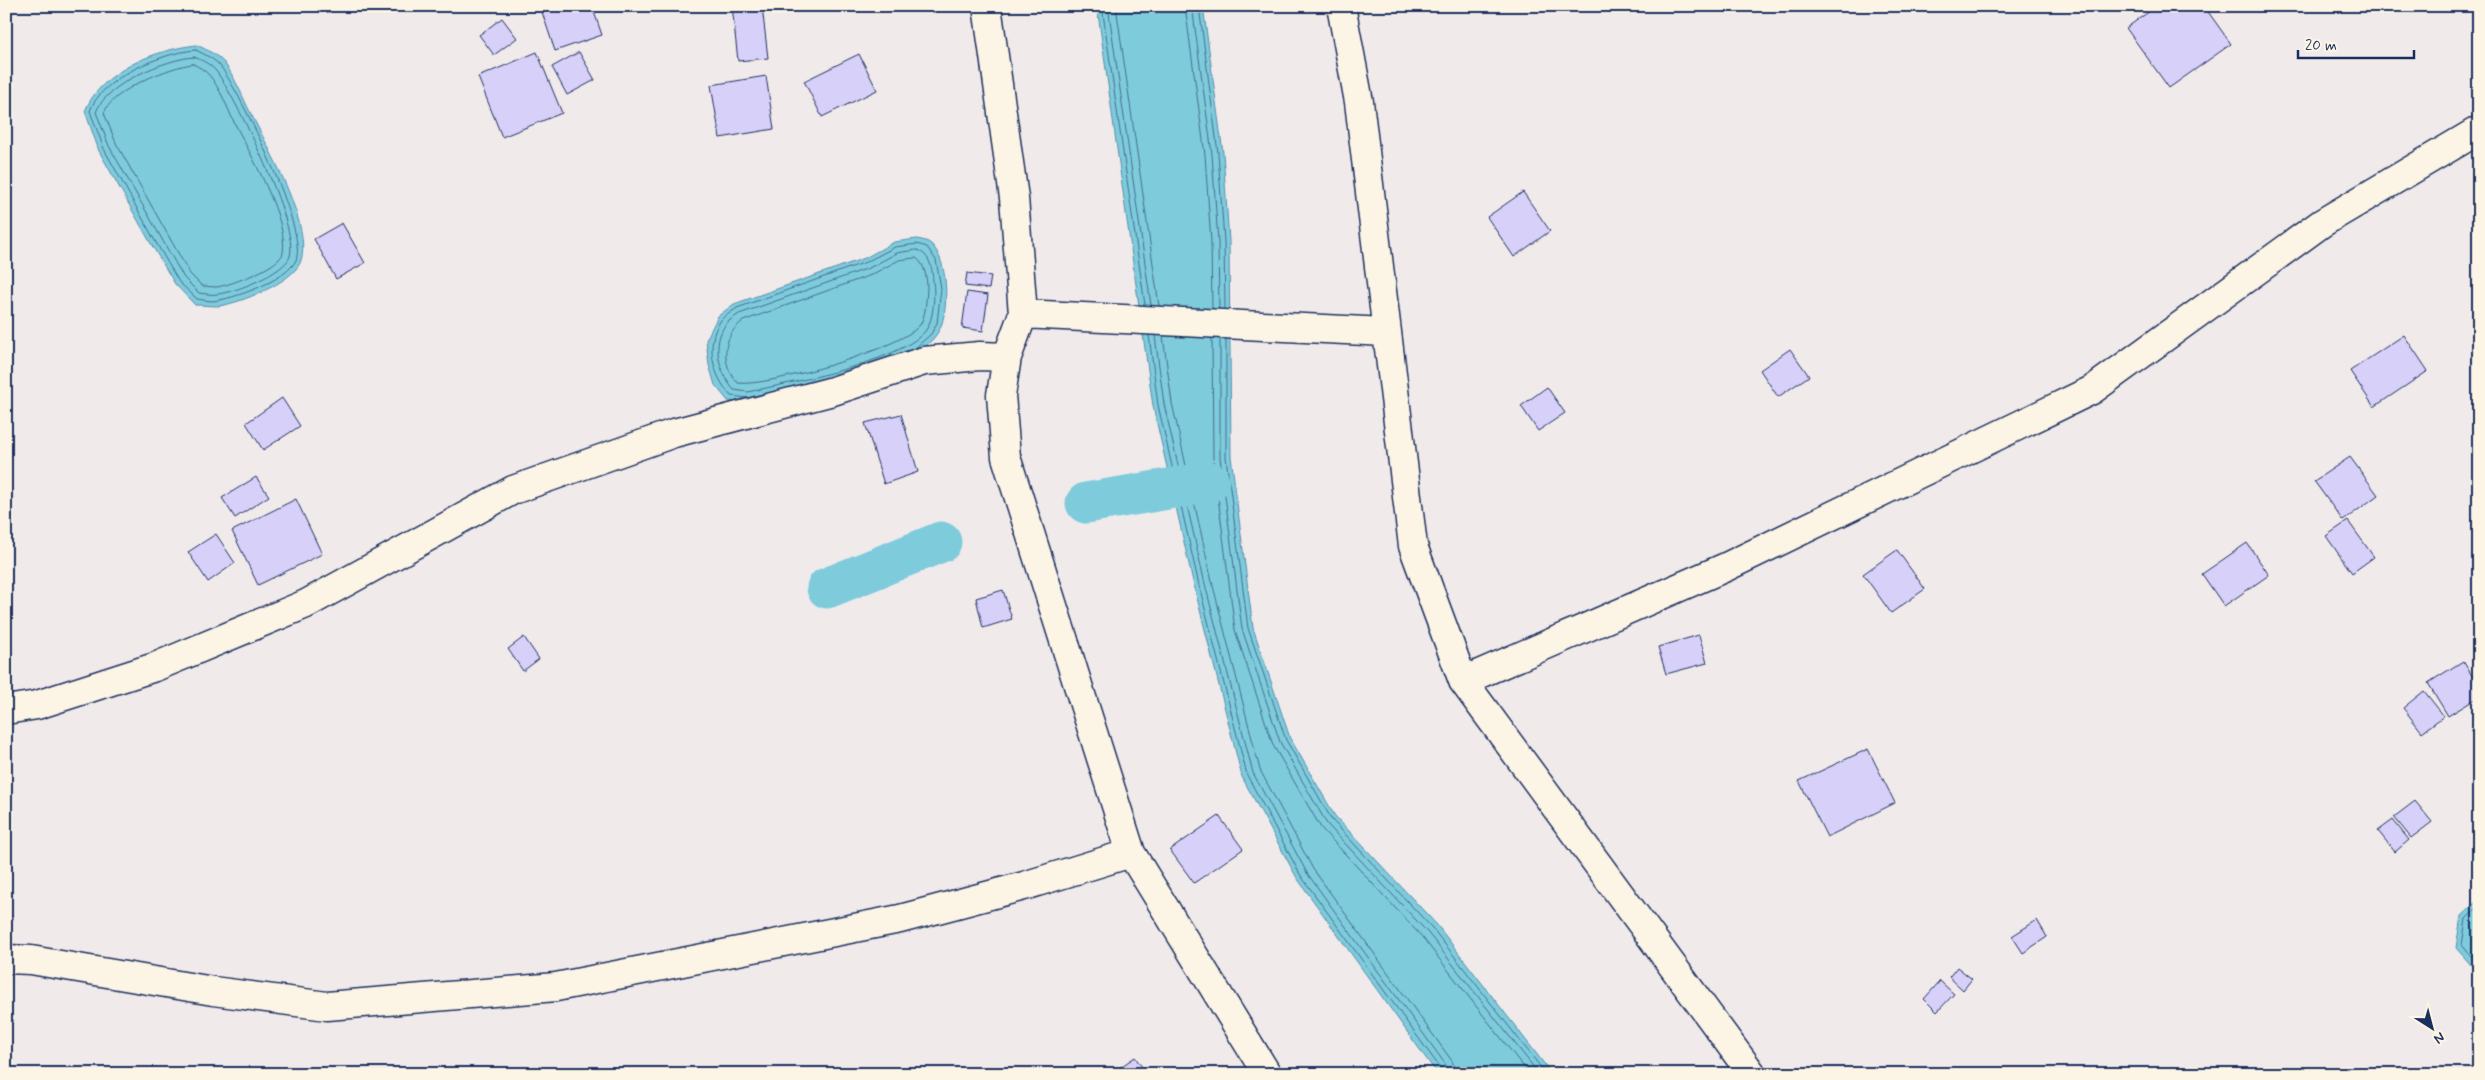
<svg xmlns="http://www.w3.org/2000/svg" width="2485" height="1080" font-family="Mynerve,sans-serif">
<rect width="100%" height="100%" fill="#f1eaeb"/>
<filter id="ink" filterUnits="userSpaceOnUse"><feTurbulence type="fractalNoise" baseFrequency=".02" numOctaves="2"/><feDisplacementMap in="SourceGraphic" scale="10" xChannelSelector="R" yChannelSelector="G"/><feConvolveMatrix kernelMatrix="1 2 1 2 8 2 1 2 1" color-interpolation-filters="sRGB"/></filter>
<g filter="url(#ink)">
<!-- water -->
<path fill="#7ecbdc" stroke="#568daa" d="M1097,6H1203L1223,153L1229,241L1231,456L1253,628L1290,738L1335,816L1437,925L1552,1074H1439L1433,1068L1297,878L1242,777L1194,586L1153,406Z
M197,45C207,50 218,55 225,64C236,79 243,98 251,114C267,145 315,230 300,263C291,283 238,304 218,306C210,306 202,305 195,305L175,284L150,242L99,151L85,111C101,71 156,49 197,45Z
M917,239C922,240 928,241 931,244C948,260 949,305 941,326C937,337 928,344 919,352L748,403L728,401L715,385L709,365L706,340L718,316L734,304L865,258L894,242Z
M2479,899V974L2456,948L2461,916Z"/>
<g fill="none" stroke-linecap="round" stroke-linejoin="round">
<!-- shore -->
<path stroke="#436d90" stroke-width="1" d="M1102,6L1145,305
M1108,6L1151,305
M1116,6L1159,306
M1185,6L1205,155L1211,242L1212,308
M1192,6L1212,154L1218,241L1219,309
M1199,6L1218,153L1224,241L1225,309
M196,50C205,55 215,59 221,67C241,95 308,230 296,260C288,279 238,297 219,300C212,302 204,300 197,299L179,282L154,239L104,149L90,111C101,78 163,52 196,50Z
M194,57C202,60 210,64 216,71C236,98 299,226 290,256C285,273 235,292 218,294C212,295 205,294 199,293L184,278L109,146L96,112C107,83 166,59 194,57Z
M193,64C199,67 205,70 209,75C220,88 227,107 234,122C249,152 289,220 283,253C280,267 230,285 217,287C212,287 206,286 202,286L190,274L116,143L104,113C112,90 171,66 193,64Z
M917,250C931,255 932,269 933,281C935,294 934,319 926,330C902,362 788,383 748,392L734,390C719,373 711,343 726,324C729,320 735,317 739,314L869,268L897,253Z
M916,258C925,263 927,279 927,289C926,299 926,318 919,326C899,349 768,387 738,383C720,364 722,336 743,321L871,275L899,260Z
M1149,335L1158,405L1199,585L1247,775L1301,876L1441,1069L1442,1074
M1155,336L1164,404L1205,584L1253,773L1307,873L1446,1065L1448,1074
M1163,336L1172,403L1212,582L1260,770L1313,869L1452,1061L1456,1074
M1212,338L1213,458L1235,630L1273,745L1321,828L1423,938L1529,1074
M1220,339V457L1242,629L1280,742L1327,824L1428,933L1539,1074
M1226,339V457L1248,628L1286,740L1332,820L1433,929L1546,1074
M749,398L731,396C713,376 704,344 721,320C724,316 732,312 737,308L866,262L895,247L917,244L927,247L936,260L941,288L937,323L931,334L914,349
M2479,906L2466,919L2462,945L2479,966"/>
<!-- canal -->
<path stroke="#7ecbdc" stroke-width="41" d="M1086,503L1209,482
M827,588L941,542"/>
</g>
<!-- building -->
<path fill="#d7d0f9" stroke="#1b2f5e" d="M540,6H592L602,35L555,51Z
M732,6H762L768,58L738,61Z
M2157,6H2204L2231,44L2169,88L2126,28Z
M502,18L517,38L494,55L479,35Z
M537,52L562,113L502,137L478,77Z
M579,52L595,80L567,95L552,67Z
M859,54L877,90L822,117L804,81Z
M766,76L774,129L720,138L711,85Z
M1523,192L1550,231L1514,257L1487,217Z
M342,223L365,263L336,279L314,239Z
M967,273L991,276L989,289L965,286Z
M967,292L988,295L983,331L962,328Z
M2404,335L2428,371L2374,407L2350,371Z
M1790,349L1809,376L1778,397L1760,370Z
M1547,387L1565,413L1538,431L1521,406Z
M282,398L300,426L263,450L246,423Z
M901,414L918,472L884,484L865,423Z
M2350,457L2378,495L2343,521L2314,481Z
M256,477L269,496L235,518L222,498Z
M296,499L322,554L258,585L232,531Z
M2348,521L2374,557L2352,573L2326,536Z
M216,534L235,563L208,582L188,552Z
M2247,543L2269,575L2224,606L2202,574Z
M1897,550L1925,589L1891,613L1863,574Z
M1003,590L1012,619L983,628L976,598Z
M1699,635L1707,663L1666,674L1658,647Z
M524,637L539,659L523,671L508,649Z
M2463,661L2479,687V697L2448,716L2428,683Z
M2424,691L2444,716L2422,732L2403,708Z
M1868,749L1895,803L1827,837L1799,781Z
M2415,801L2432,822L2411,838L2394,817Z
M1219,816L1243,849L1194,883L1170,850Z
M2393,820L2409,840L2395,852L2378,831Z
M2037,920L2047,937L2023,953L2012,936Z
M1957,967L1972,979L1963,990L1949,977Z
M1940,981L1954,994L1937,1012L1924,999Z
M1135,1057L1147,1074H1114L1113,1072Z"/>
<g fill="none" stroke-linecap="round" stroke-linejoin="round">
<!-- minor casing -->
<g stroke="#1b2f5e" stroke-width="31">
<path id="minor" d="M987,6L1014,198L1023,314L1007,357L1001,395L1006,457L1131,853L1267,1074
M1341,6L1359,102L1413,546L1463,681L1752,1074
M1023,314L1386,332
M1463,681L1726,567L2092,390L2322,223L2479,130
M6,710L37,705L155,667L306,604L513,490L674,433L833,391L924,361L980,356L1007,357
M6,959L31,960L213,991L327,1006L556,987L900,919L1024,886L1131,853"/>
</g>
<!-- minor -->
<use href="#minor" stroke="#fcf5e5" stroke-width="28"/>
</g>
</g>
<!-- margin -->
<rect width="2485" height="1080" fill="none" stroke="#fcf5e5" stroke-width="25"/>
<rect x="12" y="12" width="2460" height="1055" fill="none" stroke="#1b2f5e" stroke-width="2" filter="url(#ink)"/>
<!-- north arrow -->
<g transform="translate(2432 1028) rotate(144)" stroke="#fcf5e5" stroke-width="4" paint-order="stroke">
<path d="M0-4L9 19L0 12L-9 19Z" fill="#1b2f5e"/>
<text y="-8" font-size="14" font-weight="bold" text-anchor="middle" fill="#1b2f5e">N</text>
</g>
<!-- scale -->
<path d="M2298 50v8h116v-8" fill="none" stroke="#1b2f5e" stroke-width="2.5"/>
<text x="2305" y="50" font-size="15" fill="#1b2f5e" stroke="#fcf5e5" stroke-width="4" paint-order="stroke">20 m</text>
</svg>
